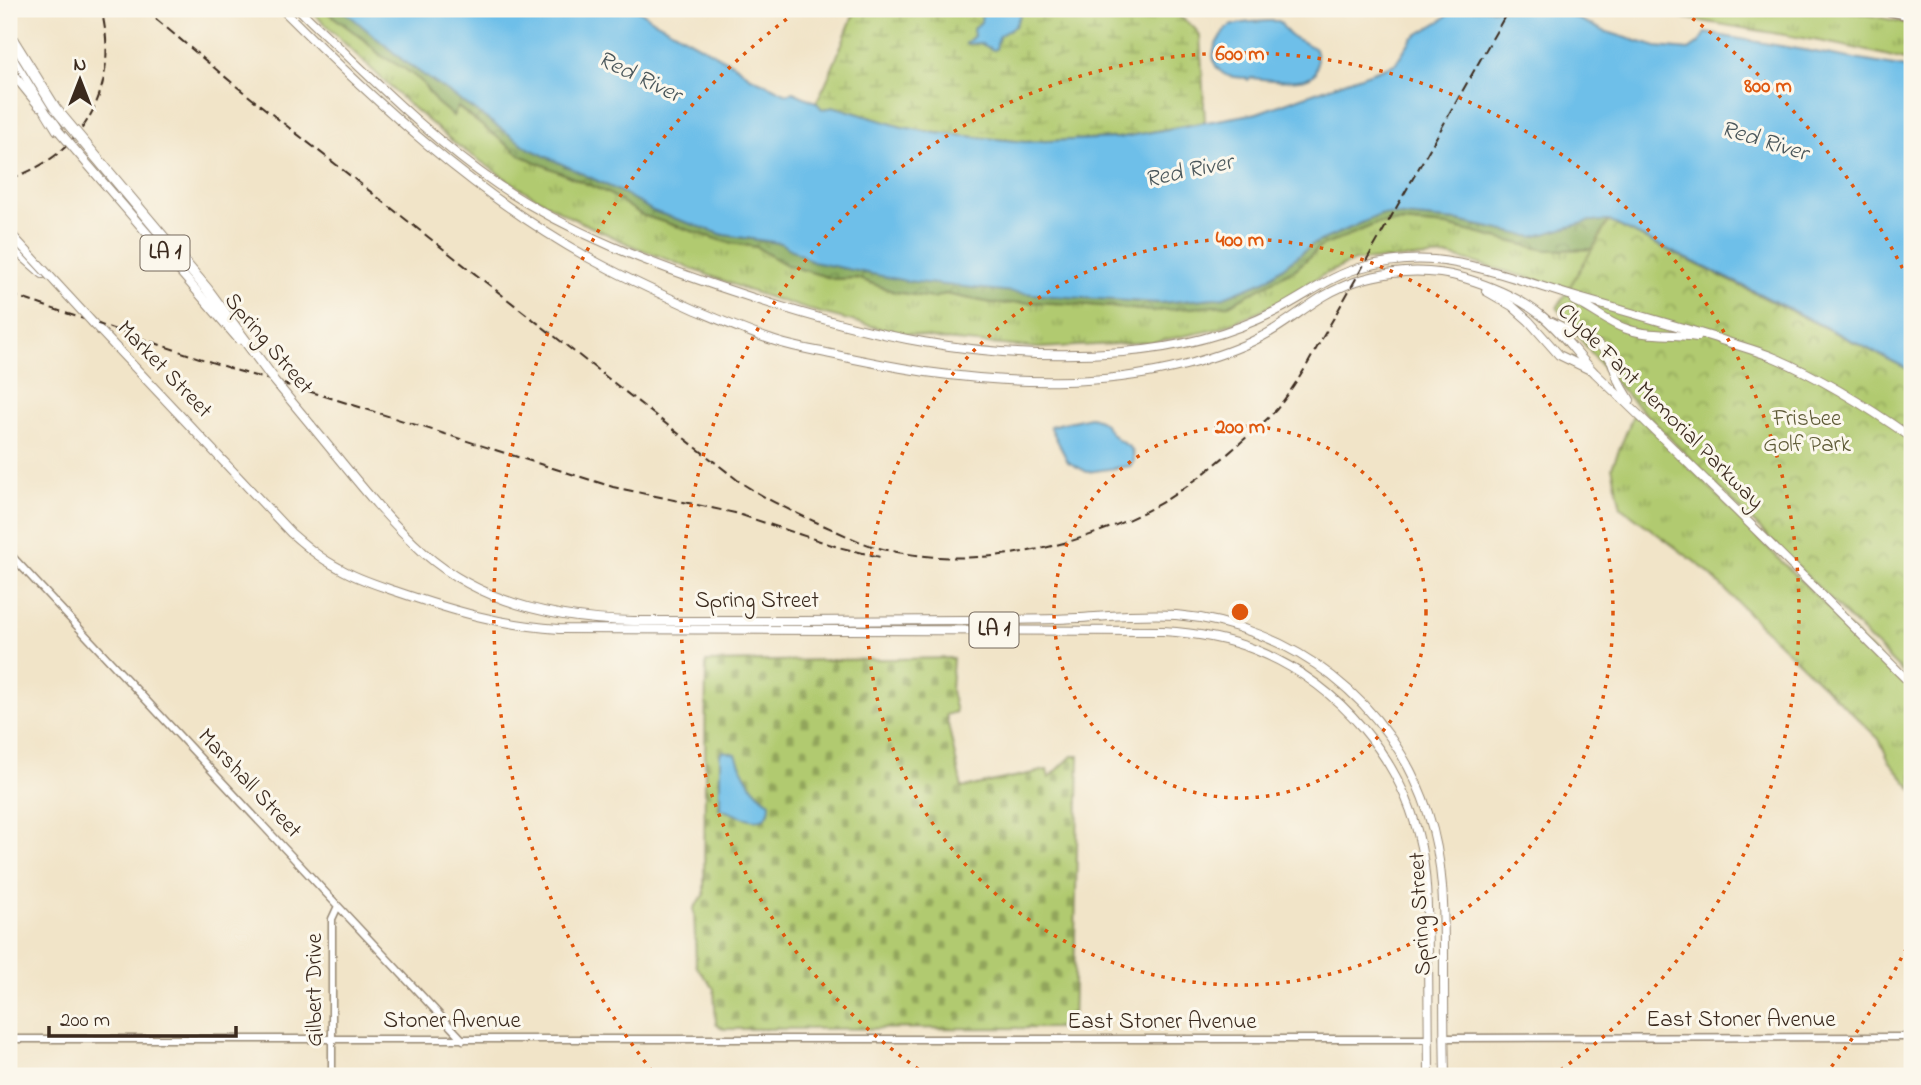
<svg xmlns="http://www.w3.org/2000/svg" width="1921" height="1085" font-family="'Indie Flower',sans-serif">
<defs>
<pattern id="grass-tufts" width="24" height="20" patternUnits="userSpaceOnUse" patternTransform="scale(1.75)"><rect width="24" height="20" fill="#b1ca6f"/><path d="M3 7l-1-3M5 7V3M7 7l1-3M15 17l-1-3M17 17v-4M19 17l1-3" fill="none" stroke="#91a45b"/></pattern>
<pattern id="forest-crowns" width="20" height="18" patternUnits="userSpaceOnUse" patternTransform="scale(1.75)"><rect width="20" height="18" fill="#8cae62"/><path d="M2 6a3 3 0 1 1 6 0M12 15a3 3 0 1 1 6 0" fill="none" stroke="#748e50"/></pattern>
<pattern id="wetland-marsh" width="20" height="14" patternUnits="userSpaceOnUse" patternTransform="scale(1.75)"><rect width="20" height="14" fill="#b1ca6f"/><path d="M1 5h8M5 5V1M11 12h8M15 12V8" fill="none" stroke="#91a45b"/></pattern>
<pattern id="cemetery-stones" width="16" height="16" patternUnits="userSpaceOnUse" patternTransform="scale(1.75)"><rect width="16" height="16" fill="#b1ca6f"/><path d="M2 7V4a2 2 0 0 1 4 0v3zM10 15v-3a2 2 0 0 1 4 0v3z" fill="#91a45b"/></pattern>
<pattern id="park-crowns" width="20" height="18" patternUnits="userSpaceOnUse" patternTransform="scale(1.75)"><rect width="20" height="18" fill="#b1ca6f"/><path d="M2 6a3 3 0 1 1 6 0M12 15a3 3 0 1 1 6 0" fill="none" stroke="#91a45b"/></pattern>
</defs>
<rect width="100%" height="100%" fill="#fbf7ec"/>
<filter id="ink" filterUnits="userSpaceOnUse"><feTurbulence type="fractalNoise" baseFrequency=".0143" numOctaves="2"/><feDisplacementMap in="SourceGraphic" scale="14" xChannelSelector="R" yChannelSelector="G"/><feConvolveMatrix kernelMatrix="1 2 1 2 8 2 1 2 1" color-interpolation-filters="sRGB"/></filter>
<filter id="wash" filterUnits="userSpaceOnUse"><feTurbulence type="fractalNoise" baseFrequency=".00686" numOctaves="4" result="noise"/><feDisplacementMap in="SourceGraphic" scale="28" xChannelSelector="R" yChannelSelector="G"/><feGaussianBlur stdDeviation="1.57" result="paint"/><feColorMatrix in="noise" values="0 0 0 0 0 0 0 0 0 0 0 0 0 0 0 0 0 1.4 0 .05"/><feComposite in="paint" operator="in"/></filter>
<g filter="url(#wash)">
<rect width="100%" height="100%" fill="#f1e4c8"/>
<!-- grass -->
<path fill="url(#grass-tufts)" stroke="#767a46" stroke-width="2" d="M309,9H323L365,40L380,55L405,69L421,81L436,102L453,116L457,107L522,156L608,193L642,215L726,242L756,247L787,265L834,279L857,278L895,292L933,298L945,294L997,304L1033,302L1089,305L1153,311L1297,268L1320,247L1376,224L1401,222L1447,226L1545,250L1593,249L1569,289L1450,256L1354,261L1321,276L1280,302L1218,329L1154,342L1038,348L943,340L883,329L806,309L750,291L635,247L570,217L515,185L457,145L407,103Z
M1640,9H1839L1912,24V62C1823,37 1730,29 1640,9Z
M1635,411L1784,564L1912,690V789L1889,761L1879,739L1757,622L1707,571L1621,507L1612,467Z"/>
<!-- forest -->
<path fill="url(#forest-crowns)" stroke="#646c40" stroke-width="2" d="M323,9H343L405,62L530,149L623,193L653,211L724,235L780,243L813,262L1057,296L1160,303L1224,297L1266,280L1313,244L1382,214L1458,221L1533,237L1590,221H1609L1593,249L1546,250L1447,226L1401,222L1376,224L1320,247L1297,268L1229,305L1153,311L1089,305L1033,302L997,304L945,294L933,298L895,292L857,278L834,279L787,265L756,247L726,242L642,215L608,193L522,156L458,107L453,116L436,102L421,81L405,69L380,55L365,40Z"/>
<!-- wetland -->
<path fill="url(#wetland-marsh)" stroke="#767a46" stroke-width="2" d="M856,9H1172C1180,20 1194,23 1200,36L1205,122L1118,138L1025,142L936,133L902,127L836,107L822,109L816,102C833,73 842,40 856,9Z"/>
<!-- cemetery -->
<path fill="url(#cemetery-stones)" stroke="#767a46" stroke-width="2" d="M953,658L951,691L956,712L946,715L962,788L1047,770L1049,778L1072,756H1079L1073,1028L723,1029L716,1023L714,989L696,966L694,908L704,895L706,662Z"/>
<!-- park -->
<path fill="url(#park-crowns)" stroke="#767a46" stroke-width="2" d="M1609,221L1912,371V682L1613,381L1557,308Z"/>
<!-- water -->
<path fill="#6ebfe9" stroke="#547484" stroke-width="2" d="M342,9H637L653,20L737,66L749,76L787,94L793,92L816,102L822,109L836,107L902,127L936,133L1025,142L1118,138L1257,113L1395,64L1412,38L1442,20L1454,9H1557L1604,31L1656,47L1689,50L1699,43L1706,33L1912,69V371L1754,291L1609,221H1590L1533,237L1458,221L1382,214L1313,244L1266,280L1224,297L1160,303L1052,296L906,281L813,262L780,243L724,235L653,211L623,193L530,149L405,62Z
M982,9H1023L1015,26L999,36L996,49L993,50L980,43L966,44V43L974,36L973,29L981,22Z
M1268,21H1279C1283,26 1285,31 1290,35C1298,41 1306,42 1315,49C1317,56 1318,65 1315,72C1309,86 1265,79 1251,78L1248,80L1246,78C1239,77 1230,78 1224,74C1208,64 1212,47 1222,35C1225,30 1224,30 1229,27C1239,21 1257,22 1268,21Z
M1090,417C1109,421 1105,429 1117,439C1128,448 1133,444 1134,461L1130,466L1087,472L1068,462L1050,426Z
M723,751L736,754C743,774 752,791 770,802C771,835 736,813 720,809V754Z"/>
</g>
<g filter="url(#ink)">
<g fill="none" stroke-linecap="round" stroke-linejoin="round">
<!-- minor casing -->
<g stroke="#968773" stroke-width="9">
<path id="minor" d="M1875,9L1912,17
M9,553L463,1040
M1444,1038L1912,1037
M9,1039H1429
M332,1076V919L338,906"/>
</g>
<!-- major casing -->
<g stroke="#968773" stroke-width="10">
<path id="major" d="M282,9C375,102 474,194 589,258C623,277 658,293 694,309C720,320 747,332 775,341C793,347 812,350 831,354C863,361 894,367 926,372C1012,384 1101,387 1186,365C1211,358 1236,350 1259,338C1282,327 1302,309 1324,296C1365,272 1418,265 1464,278C1491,286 1521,299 1542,316C1562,332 1577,355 1595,373C1702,475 1807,580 1912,685
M299,9C315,26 333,41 350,58C397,103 444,148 498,185C570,233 650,264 732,291C863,335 983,363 1123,352C1177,348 1228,335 1276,311C1306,296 1331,275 1363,267C1386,261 1410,258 1434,260C1481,264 1534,285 1579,298C1625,311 1670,324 1716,338C1735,345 1756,350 1775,358C1824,379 1868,407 1912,438
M9,69L39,106
M1486,291L1512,306L1529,321L1559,355L1588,369
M1574,301C1592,308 1606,322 1624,328C1647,337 1672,333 1697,337
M1552,322L1599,345L1606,352L1612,362L1618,380L1630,400
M93,323L291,533C306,546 321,559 339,568C357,579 378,585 398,592C454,611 500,625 559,629L1163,631C1195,633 1226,638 1256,650C1339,684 1403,759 1421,847C1428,882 1427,918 1428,953C1428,994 1429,1035 1429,1076
M311,425C347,468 382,515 424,553C482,604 560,620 634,621C744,621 853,621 963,620C1001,620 1040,620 1078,618C1111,616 1143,613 1176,615C1292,625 1392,702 1428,813C1444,861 1444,911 1444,961C1444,999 1444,1038 1445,1076"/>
</g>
<!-- highway casing -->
<g stroke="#968773" stroke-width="12">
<path id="highway" d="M13,44C24,75 41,103 58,130
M9,243L43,273"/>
</g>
<!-- minor -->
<use href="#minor" stroke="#fff" stroke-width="6"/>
<!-- major -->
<use href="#major" stroke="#fff" stroke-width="8"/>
<!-- highway -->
<use href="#highway" stroke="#fff" stroke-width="10"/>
<!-- rail -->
<path stroke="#3b2a1e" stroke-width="2" stroke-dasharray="10 5" stroke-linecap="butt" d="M144,9L236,86L740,482C767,500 795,513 825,526C843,534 860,543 879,548C974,572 1083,549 1166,500C1192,484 1215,465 1238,445C1251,433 1265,422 1277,409C1288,395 1298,380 1307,365L1509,9
M9,179C85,155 121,86 101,9
M9,294L238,371L318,394L613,487L735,513L838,547L880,557"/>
<!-- major-bridge casing -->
<g stroke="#968773" stroke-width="10" stroke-linecap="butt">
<path id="major-bridge" d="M58,130L239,340
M9,232L93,323
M268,373L311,425"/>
</g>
<!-- highway-bridge casing -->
<g stroke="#968773" stroke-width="12" stroke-linecap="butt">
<path id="highway-bridge" d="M9,34L55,108L207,289L272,377"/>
</g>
<!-- major-bridge -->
<use href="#major-bridge" stroke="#fff" stroke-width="8"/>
<!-- highway-bridge -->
<use href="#highway-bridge" stroke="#fff" stroke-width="10"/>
</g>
</g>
<!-- distance rings -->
<g fill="none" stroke="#df570d" stroke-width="3.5" stroke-dasharray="3.5 7">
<circle cx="1240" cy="612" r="186"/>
<circle cx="1240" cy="612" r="373"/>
<path d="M927 1075A559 559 0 1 1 1553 1075"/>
<path d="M1911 939A746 746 0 0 1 1828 1071M652 1071A746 746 0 0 1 796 12M1684 12A746 746 0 0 1 1911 285"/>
</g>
<g text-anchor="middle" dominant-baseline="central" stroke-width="6" stroke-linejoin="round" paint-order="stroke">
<!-- shield labels -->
<g fill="#fbf7ec" stroke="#75685c" stroke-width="2">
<rect x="140.5" y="235.5" width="49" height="35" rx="5"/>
<rect x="969.5" y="612.5" width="49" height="35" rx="5"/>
</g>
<g font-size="21" font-weight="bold" fill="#3b2a1e">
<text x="165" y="253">LA 1</text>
<text x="994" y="630">LA 1</text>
</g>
<!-- street labels -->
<g font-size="23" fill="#3b2a1e" stroke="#fbf7ec">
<text transform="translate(268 344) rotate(50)">Spring Street</text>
<text transform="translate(164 370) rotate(46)">Market Street</text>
<text transform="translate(1660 407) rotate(45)">Clyde Fant Memorial Parkway</text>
<text x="757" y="601">Spring Street</text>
<text transform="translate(249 784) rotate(47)">Marshall Street</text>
<text transform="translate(1421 914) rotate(-93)">Spring Street</text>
<text transform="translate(315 990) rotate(-90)">Gilbert Drive</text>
<text x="1741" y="1020">East Stoner Avenue</text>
<text x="452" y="1021">Stoner Avenue</text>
<text x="1162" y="1022">East Stoner Avenue</text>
</g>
<!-- park labels -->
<g font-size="23" fill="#5e5a36" stroke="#fbf7ec">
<text x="1807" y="419">Frisbee<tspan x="1807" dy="26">Golf Park</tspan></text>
</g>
<!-- water labels -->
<g font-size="24" font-style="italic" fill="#4a575b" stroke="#fbf7ec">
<text transform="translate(639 78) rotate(26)">Red River</text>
<text transform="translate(1764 142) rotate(17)">Red River</text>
<text transform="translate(1189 172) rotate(-12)">Red River</text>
</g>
</g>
<circle cx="1240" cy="612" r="10" fill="#df570d" stroke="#fbf7ec" stroke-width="3.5"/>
<g font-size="21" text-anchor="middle" font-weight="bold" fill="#df570d" stroke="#fbf7ec" stroke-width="6" stroke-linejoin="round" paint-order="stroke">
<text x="1240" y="60">600 m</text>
<text x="1768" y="92">800 m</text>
<text x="1240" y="246">400 m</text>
<text x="1240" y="433">200 m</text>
</g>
<!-- margin -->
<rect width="1921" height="1085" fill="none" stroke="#fbf7ec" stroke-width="35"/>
<!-- north arrow -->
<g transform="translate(80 80)" stroke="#fbf7ec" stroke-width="5" paint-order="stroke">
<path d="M0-5L12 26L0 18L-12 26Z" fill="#3b2a1e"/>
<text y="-10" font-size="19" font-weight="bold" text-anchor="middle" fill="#3b2a1e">N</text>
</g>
<!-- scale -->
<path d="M49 1026v10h187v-10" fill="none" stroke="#3b2a1e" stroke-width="3.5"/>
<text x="60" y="1026" font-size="21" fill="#3b2a1e" stroke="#fbf7ec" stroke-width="5" paint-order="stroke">200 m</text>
</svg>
